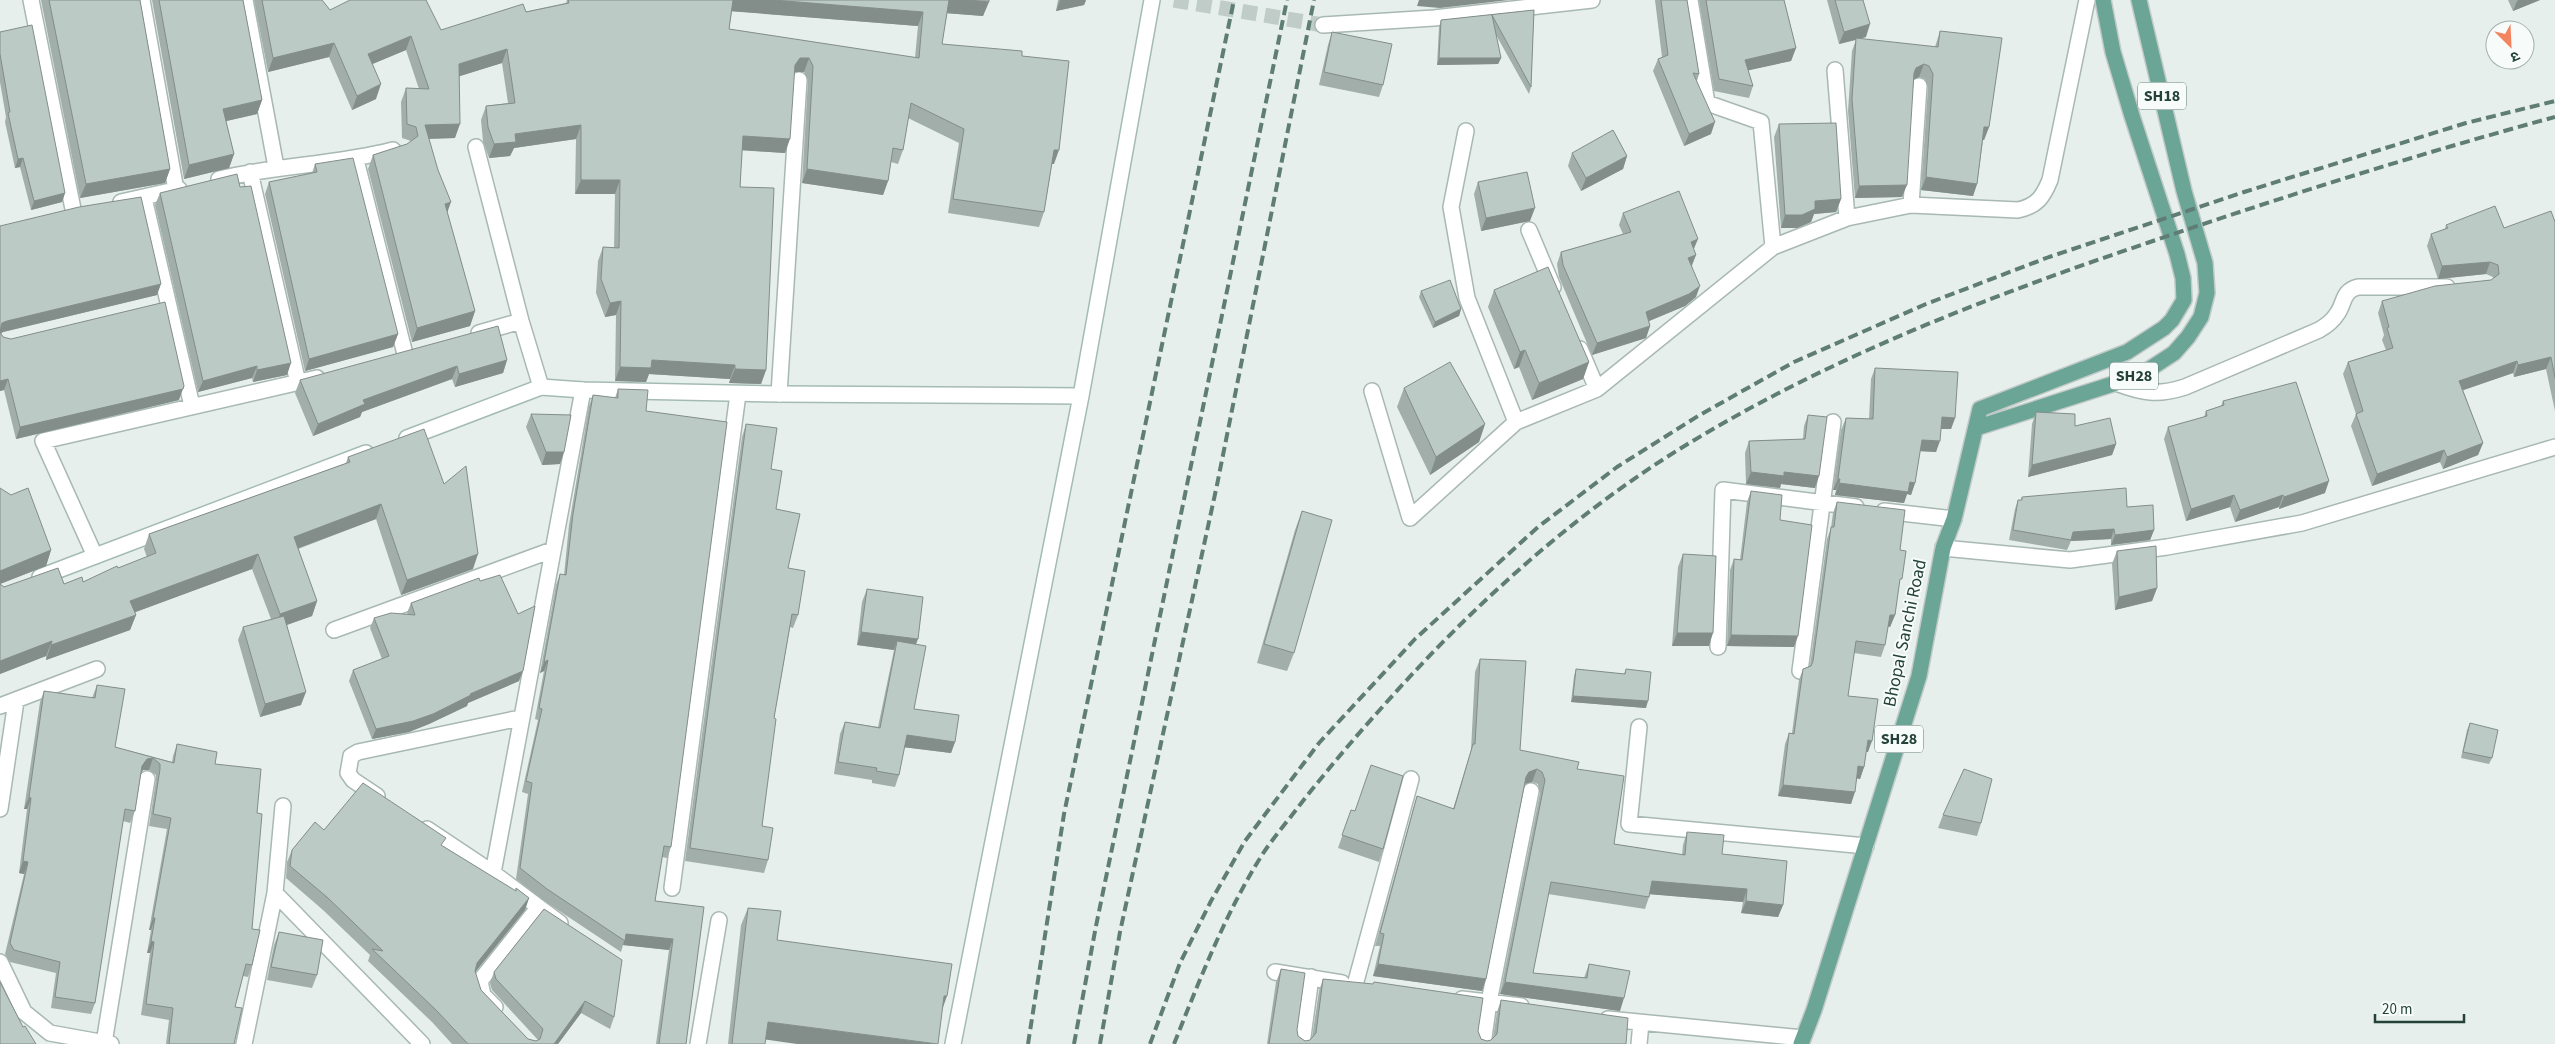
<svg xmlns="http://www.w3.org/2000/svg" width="2555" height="1044" font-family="'Source Sans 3','Noto Sans Devanagari',sans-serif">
<rect width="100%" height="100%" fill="#e6efeb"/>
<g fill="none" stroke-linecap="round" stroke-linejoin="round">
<!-- street-tunnel -->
<path stroke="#bfccc8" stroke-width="15" stroke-dasharray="15 8" stroke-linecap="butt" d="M1174,0L1323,25"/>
<!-- street casing -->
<g stroke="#a8b8b2" stroke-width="18">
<path id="street" d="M31,0L73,209
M142,0L176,190
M245,0L276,167
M1690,0L1707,103L1761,122L1773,247
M1323,25L1434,18L1592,0
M1835,70L1847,218
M1466,131L1451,207L1467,298L1516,422
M476,147L521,321L541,387
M356,160L405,354
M250,172L298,383
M219,179C276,165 335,165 393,150
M144,198L192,406
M121,202L179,189
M1911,205L1919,86
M1529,230L1553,287
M479,333L521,321
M1580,349L1597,389
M2116,383C2143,393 2157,396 2185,387L2319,330C2326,326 2332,322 2337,314C2345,303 2342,291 2358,287H2447
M1372,391L1410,518L1516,422L1597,389L1773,247L1847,218L1911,205L2018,210C2037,206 2043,197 2050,180L2087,0
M779,394L799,80
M1884,511L1954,519
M1943,548L2070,560L2167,547L2302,523L2555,447
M95,556L43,441L317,378
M334,630L552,550
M1718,647L1723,490L1856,507
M1800,671L1833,422
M0,706L97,669
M1639,727L1629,824L1866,846
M377,796L353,780L348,773L351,756L358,752L520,718
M0,809L16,701
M427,829L493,873L560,923
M493,873L583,390
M672,888L738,394
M275,893L422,1044
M0,962L24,1012L50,1033L111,1044
M1275,972L1342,983
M1355,985L1411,779
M1462,999L1521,1006
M495,1007L483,995L480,981L538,908
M1608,1019L1803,1038
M104,1043L147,779
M244,1044L275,893L283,806
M698,1044L719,920
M1302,1044L1311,977
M1483,1044L1489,1002L1531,791
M1639,1044L1641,1023"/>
</g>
<!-- secondary casing -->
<g stroke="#a4bbb3" stroke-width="18">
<path id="secondary" d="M407,438L541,387L583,390L779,394L1081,396
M40,577L366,453
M953,1044L1081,396L1152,0"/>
</g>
<!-- primary casing -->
<g stroke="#c2cac8" stroke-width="18">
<path id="primary" d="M1976,428L2116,383L2148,370L2174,353L2188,337L2201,317L2207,293L2205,263L2184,191L2139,0
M1801,1044L1814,1010L1919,676L1943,548L1954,519L1980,409L2127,352L2164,328L2172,320L2184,300L2183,278L2177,254L2132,116L2113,52L2103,0"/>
</g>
<!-- street -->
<use href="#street" stroke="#fff" stroke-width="15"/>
<!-- secondary -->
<use href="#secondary" stroke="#fff" stroke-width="15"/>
<!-- primary -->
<use href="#primary" stroke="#6aa596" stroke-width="15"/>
<!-- rail -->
<path stroke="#5f7d75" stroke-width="4" stroke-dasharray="10 5" stroke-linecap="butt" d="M1028,1044L1064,814L1234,0
M1074,1044L1096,926L1287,0
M1100,1044L1120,932L1217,485L1314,0
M1150,1044L1180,963L1211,901L1245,841L1319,743L1415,639L1538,527L1617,467L1698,416L1794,362L1926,304L2049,257L2244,192L2466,123L2555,101
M1174,1044C1200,979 1225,914 1262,855C1273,838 1287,822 1299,806C1324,774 1350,743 1377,713C1472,605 1583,504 1708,432C1846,351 1996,294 2147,243C2282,197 2418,154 2555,117"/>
</g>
<!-- wall -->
<path fill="#a1aea9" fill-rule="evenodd" d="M41,0H140L170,169L165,183L80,198Z
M152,0H243L262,100L257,114L226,121L234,154L229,168L184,179Z
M254,0H322L330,10L441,30L566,3L567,0H989L983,16L947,13L942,44L1022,56L1054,164H1052L1044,212L1039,227L948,213L959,143L908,118L903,150L898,164L891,162L888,181L883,195L802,183L808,80L804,72H794L785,153L742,150L740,187L766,370L761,384L729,383L730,379L649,374L646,382L615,381L616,315L605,317L596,293L598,261L603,247L614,248L615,194H575L576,139L514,148L510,156L489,158L483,141L481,120L486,106L508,103L502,63L459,76L455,138L429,139L447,212L475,311L470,326L412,342L368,169L373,155L407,144L411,141L402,138L401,102L406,88L419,89L406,50L372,64L376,99L352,110L329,57L268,72ZM732,11L918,26L915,58L729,29Z
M1058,0H1086L1084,5L1056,11Z
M1655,0H1687L1699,74L1697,81L1711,134L1684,146L1653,71L1658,59L1662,57Z
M1699,0H1784L1796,48L1791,61L1748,70L1753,86L1749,98L1714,91Z
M1827,0H1863L1866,37L1859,39L1935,47L1940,31L1989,127L1984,140H1983L1977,184L1973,196L1921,190L1928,87L1925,79L1919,77L1914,79L1902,197L1855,198L1848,111L1852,51L1856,40L1839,44Z
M2508,0H2540L2513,11Z
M1534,10L1531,87L1529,94L1495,33L1501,58L1498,64L1437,65L1439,27L1441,20Z
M0,32L65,193L62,202L31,210L20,167L15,168L5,122L6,117L0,82Z
M1332,32L1383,85L1379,97L1319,85L1328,45Z
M1779,124L1841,199L1836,212L1814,214L1811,222L1797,228H1781L1774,137Z
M1572,153L1627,156L1623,169L1581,191L1568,166Z
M315,164L398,334L393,347L305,371L265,194L269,182L312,173Z
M1478,182L1530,221L1481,231L1474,194Z
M160,193L287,375L253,382L252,378L198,392L155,205Z
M1623,213L1694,250L1696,255L1692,266L1696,297L1685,306L1649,321L1650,326L1646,338L1592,355L1559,277L1557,264L1561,252L1623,234L1619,225Z
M2555,222V411L2546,369L2514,377L2513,373L2463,390L2483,443L2478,455L2443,469L2440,462L2372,486L2351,426L2356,414L2343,374L2348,362L2386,350L2382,340L2384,335L2378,313L2382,301L2491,280L2493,279V277L2486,274L2438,279L2427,246L2431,234L2445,229L2446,225L2504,228Z
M0,226L157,295L3,332L1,333L3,337L179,400L16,439L4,390L0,391Z
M1494,290L1589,362L1583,379L1532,400L1519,367L1514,369L1488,307Z
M1421,291L1461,309L1459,316L1433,328L1419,297Z
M507,360L503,373L455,387L452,379L362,412L360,417L313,436L295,393L300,380Z
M1875,368L1955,418L1951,429H1941L1936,452L1920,451L1915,483L1911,495L1907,494L1904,503L1835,495L1836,490H1833L1841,430L1846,418L1869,419L1871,379Z
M1404,388L1485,424L1479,442L1430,475L1397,407Z
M618,389L646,411L671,847L667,858L662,857L655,901L704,907L686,1044H656L669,950L623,945L621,952L543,900L516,879L528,794L522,792L538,720L535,719L544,671L540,673L556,585L560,574L564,575L569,525L589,406L593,395L615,398Z
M2223,401L2325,493L2279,509V507L2235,522L2230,507L2186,521L2164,439L2168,427L2204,417L2206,411L2221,406Z
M2036,412L2075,426L2116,444L2112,455L2028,477L2032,424Z
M531,414L560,464L542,465L526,427Z
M1808,415L1815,488L1781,484L1780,488L1746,484L1745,453L1749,441L1803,439L1804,426Z
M746,424L771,469L776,509L798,615L793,628L790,627L774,718L762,826L768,860L764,873L685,861L742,437Z
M348,457L473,569L401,595L376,519L298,549L317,601L312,616L287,625L301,705L260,717L238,640L243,627L271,619L252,569L135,612L136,615L130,630L46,660V656L0,674V488L51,550L46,566L0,584L4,587L64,584L83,582L147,557L144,549L149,534L346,463Z
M1751,491L1780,520L1794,647L1727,646L1730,570L1734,559L1740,560L1747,502Z
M2022,497L2127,507L2154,530L2150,540L2111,545V539L2071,541L2067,550L2009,540L2015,509L2018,500H2021Z
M1837,502L1900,550L1898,589L1895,615L1890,627L1888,626L1885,645L1881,657L1854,653L1848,696L1868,752H1866L1864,767L1860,779L1857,778L1851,804L1778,796L1785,744L1789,733H1792L1799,680L1803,669L1810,666L1827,539L1831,528L1833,513Z
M1302,511L1294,653L1287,671L1257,663L1295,530Z
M2117,551L2157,588L2152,601L2115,610L2112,564Z
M1683,554L1709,646H1672L1678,567Z
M480,581L519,681L468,703L467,706L429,724L409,732L372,739L349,681L353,670L382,659L370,628L374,618L408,615L407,613L411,603Z
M867,589L916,644L914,709L955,742L951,753L904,747L899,775L895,787L872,783V780L834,774L840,734L845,722L878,727L894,650L857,645L862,602Z
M1480,659L1520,750L1577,769L1614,844L1682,855L1683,845L1687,832L1722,854L1783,905L1778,917L1741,913L1743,902L1650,894L1645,909L1548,894L1533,973L1584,978L1589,964L1620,1011L1500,994L1540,793L1538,784L1532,782L1525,784L1486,979L1482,991L1373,976L1380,946H1375L1413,809L1417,796L1453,809L1471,750L1475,672Z
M1576,669L1624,674L1626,669L1646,708L1571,702L1574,676Z
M97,685L115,747L172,762L173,756L177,744L215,764L257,813L252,929V965L248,977L243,976L235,1007L234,1044H166L169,1020L141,1015L150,953H147L151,930H149L167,829L149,826L156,780V775L149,770H143L141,774L135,811L130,823L123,821L95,1003L91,1014L51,1008L56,973L10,962L5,954L24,874L19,873L27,809H24L40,702L44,691L92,698Z
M2470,723L2492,758L2489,764L2461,758L2467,730Z
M1351,810L1355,811L1383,849L1379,862L1338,848Z
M1943,815L1981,823L1977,836L1938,828Z
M324,830L443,846L515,891L516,888L529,898L525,910L475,972L481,990L528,1039L536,1041L538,1040L492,990L490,983L494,972L544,909L614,1017L610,1029L581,1013L558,1044H452L432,1022L368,961L370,955L323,910L286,878L287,862L292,850Z
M748,908L765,1044H728L741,925Z
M279,932L317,975L312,988L267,980L274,945Z
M1281,969L1298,1036L1305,1041L1310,1040L1312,1038L1319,991L1323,979L1478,1031L1481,1039L1487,1041L1491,1040L1493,1038L1497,1012L1501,1000L1626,1044H1267L1276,982Z"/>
<!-- shaded-wall -->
<path fill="#838d89" d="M732,0H773L923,12L918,26L728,11Z
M948,0H968L989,2L983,16L944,13Z
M1060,0H1086L1084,5L1056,11Z
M1419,0H1509L1440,8L1417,6Z
M2519,0H2540L2513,11L2517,1Z
M1870,24L1866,37L1839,44L1844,32Z
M411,36L406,50L363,68L368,54Z
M334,43L329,57L268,72L273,58Z
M1796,48L1791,61L1741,72L1745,60Z
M507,49L502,63L454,78L459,64Z
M800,58H809L804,72H794L795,65Z
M1439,58H1501L1498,64L1437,65Z
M1924,64L1919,77L1912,80L1916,68Z
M381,84L376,99L352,110L357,96Z
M262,100L257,114L218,123L223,109Z
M1715,122L1711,134L1684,146L1689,134Z
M460,124L455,138L420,139L425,125Z
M581,125L576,139L514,148L510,156L489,158L494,144L515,134Z
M1984,127H1989L1984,140L1980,139Z
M743,136L790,139L785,153L738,150Z
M1054,150H1059L1054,164H1049Z
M234,154L229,168L184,179L189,165Z
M1627,156L1623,169L1581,191L1586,178Z
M23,158L20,167L15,168L18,159Z
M170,169L165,183L80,198L86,184Z
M807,169L888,181L883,195L802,183Z
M1926,177L1977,184L1973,196L1921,190Z
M581,180H620L615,194H575Z
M1907,185L1902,197L1855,198L1859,186Z
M65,193L62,202L31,210L34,201Z
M1841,199L1836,212L1814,214L1811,222L1797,228H1781L1785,215L1815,201Z
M451,202L446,216L445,204Z
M1535,208L1530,221L1481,231L1486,218Z
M1698,239L1693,251L1691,242Z
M1696,255L1691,266L1688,258Z
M2490,262L2486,274L2438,279L2442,266Z
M161,284L157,295L3,332L0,334V330L2,323L7,321Z
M1700,286L1696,297L1685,306L1642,324L1646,312Z
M621,301L616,315L605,317L610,303Z
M1461,309L1459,316L1433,328L1435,322Z
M475,311L470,326L412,342L417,328Z
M1650,326L1646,338L1592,355L1597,343Z
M398,334L393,347L305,371L309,359Z
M1525,350L1519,367L1514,369L1520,352Z
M2551,357L2546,369L2514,377L2518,365Z
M507,360L503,373L455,387L459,374Z
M652,360L735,365L730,379L649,374L646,382L615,381L620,367Z
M2517,361L2513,373L2455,393L2459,381Z
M1589,362L1583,379L1532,400L1539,383Z
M291,363L287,375L253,382L257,370Z
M257,366L252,378L198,392L203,381Z
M457,366L452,379L362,412L360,417L313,436L318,424L363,400Z
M735,369L766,370L761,384L729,383Z
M8,379L4,390L0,391V381Z
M184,386L179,400L16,439L20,427Z
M1942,417L1955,418L1951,429H1937Z
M1485,424L1479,442L1430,475L1436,457Z
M1922,440L1940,441L1936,452L1917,451Z
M2483,443L2478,455L2443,469L2447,457Z
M2116,444L2112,455L2028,477L2032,465Z
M2444,450L2440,462L2372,486L2377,474Z
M546,452H564L560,464L542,465Z
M1751,472H1784L1819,476L1815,488L1781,484L1780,488L1746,484Z
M1838,479H1840L1836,490H1833Z
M2329,481L2325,493L2279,509L2284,497Z
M1910,482L1915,483L1911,495L1907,494L1904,503L1835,495L1839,483Z
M2234,495L2230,507L2186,521L2191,509Z
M2283,495L2279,507L2235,522L2240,510Z
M381,504L376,519L288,552L294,537Z
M2114,529L2111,539L2071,541L2073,532Z
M2154,530L2150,540L2111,545L2115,535Z
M51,550L46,566L0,584V571Z
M258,554L252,569L125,616L130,601Z
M478,554L473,569L401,595L407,580Z
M2157,588L2152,601L2115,610L2119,597Z
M317,601L312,616L275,629L280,614Z
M136,615L130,630L46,660L51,645Z
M1890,615H1895L1890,627L1886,626Z
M861,632L918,639L913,652L897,641L894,650L857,645Z
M1677,633H1713L1709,646H1672Z
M1731,635L1798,636L1794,647L1727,646Z
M52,641L46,656L0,674V661Z
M548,660L544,671L540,673L544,662Z
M523,671L519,681L468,703L467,706L429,724L409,732L372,739L376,729L470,694Z
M306,692L301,705L260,717L265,704Z
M1573,696L1648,701L1646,708L1571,702Z
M907,735L955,742L951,753L902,747Z
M1868,740L1872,741L1868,752H1864Z
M153,758L149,770H143L138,777L142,766L147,759Z
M1858,766L1864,767L1860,779L1854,778Z
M1537,769L1532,782L1524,784L1526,777L1529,772Z
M1783,785L1855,792L1851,804L1778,796Z
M29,797L31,798L27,809H24Z
M23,861L28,862L24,874L19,873Z
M1652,881L1747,889L1743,902L1647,894Z
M529,898L525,910L473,975L477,963Z
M1746,901L1783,905L1778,917L1741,913Z
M153,918H155L151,930H149Z
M626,934L673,939L669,950L623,945Z
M151,941L154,942L150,953H147Z
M1378,964L1486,979L1482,991L1373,976Z
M1505,982L1624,998L1620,1011L1500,994Z
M944,996H947L941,1013Z
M585,1001L581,1013L558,1044H554Z
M768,1022L937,1044H797L762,1039Z"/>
<!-- building -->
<path fill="#bbcac4" stroke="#838d89" d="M49,0H140L170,169L86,184Z
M159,0H243L262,100L223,109L234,154L189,165Z
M262,0H322L330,10L350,0H426L441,30L523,4L526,12L569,3L568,0H733L729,29L919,58L923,12L773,0H949L942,44L1022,51V56L1069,61L1059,150H1054L1044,212L953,199L964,129L911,103L903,150L893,148L888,181L807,169L813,66L809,58H800L795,65L790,139L743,136L740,187L774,188L766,370L735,369V365L652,360L651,368L620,367L621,301L610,303L601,279L603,247L619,248L620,180H581V125L515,134L516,142L494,144L488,127L486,106L515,103L507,49L459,64L460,124L425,125L438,170L451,202L445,204L475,311L417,328L373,155L407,144L418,136L416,127L407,124L406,88L429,89L411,36L368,54L381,84L357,96L334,43L273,58Z
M968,0H989V2Z
M1661,0H1687L1699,74L1693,73L1715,122L1689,134L1658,59L1668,55Z
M1706,0H1784L1796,48L1745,60L1753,86L1719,79Z
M1835,0H1863L1870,24L1844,32Z
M1534,10L1531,87L1492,15L1501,58H1439L1441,20Z
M32,25L65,193L34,201L23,158L18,159L8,113L10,112L0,54V32Z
M1940,31L2002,38L1989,127H1984L1977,184L1926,177L1933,74L1929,66L1924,64L1916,68L1914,73L1907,185L1859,186L1852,99L1856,38L1938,47Z
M1332,32L1392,44L1383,85L1324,72Z
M1836,123L1841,199L1815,201V209L1802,215H1785L1779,124Z
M1613,130L1627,156L1586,178L1572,153Z
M353,158L398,334L309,359L269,182L317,172L315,164Z
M1527,172L1535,208L1486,218L1478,182Z
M237,174L240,187L251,186L291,363L257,370V366L203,381L160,193Z
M1679,191L1698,239L1691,242L1696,255L1688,258L1700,286L1689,294L1646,312L1650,326L1597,343L1563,265L1561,252L1631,232L1623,213Z
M141,197L161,284L7,321L2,323L0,331V226L79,207Z
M2495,206L2504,228L2551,211L2555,222V378L2551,357L2518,365L2517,361L2459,381L2483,443L2447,457L2444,450L2377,474L2356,414L2363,411L2348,362L2393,348L2387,328L2389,327L2382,301L2435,286L2491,280L2499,274L2498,265L2490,262L2442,266L2431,234L2448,228L2446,225Z
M1548,267L1589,362L1539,383L1525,350L1520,352L1494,290Z
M1450,280L1461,309L1435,322L1421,291Z
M165,302L184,386L183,389L20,427L8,379L0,381V332L3,337L11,339Z
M498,326L507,360L459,374L457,366L363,400L365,404L318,424L300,380Z
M1450,362L1485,424L1436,457L1404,388Z
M1875,368L1958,372L1955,418L1942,417L1940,441L1922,440L1915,483L1910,482L1908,492L1839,483L1840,479H1838L1846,418L1873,419Z
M2296,382L2329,481L2284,497L2283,495L2240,510L2234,495L2191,509L2168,427L2207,416L2206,411L2224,405L2223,401Z
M618,389L648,390L646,411L727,422L671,847L664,846L655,901L704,907L686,1044H659L673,939L626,934L625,941L547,889L520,868L532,783L526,781L542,709L539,708L548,660L544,662L560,574L566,575L573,514L593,395L618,398Z
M2036,412L2075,414V426L2110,418L2116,444L2032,465Z
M531,414L571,415L564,452H546Z
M1808,415L1827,417L1819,476L1784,472V476L1751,472L1749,441L1805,439Z
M746,424L777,428L771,469L782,471L776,509L800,514L788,568L805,571L798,615L792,614L774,718L776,719L762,826L773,828L768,860L690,848Z
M424,429L444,484L466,466L478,554L407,580L381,504L294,537L317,601L280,614L258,554L130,601L136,615L51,645L52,641L0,661V584L4,587L58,568L64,584L82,577L83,582L117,566L118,568L156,553L149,534L350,462L348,457Z
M0,488L11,495L28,488L51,550L0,571Z
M2126,488L2127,507L2153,505L2154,530L2115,535L2114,529L2073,532L2071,540L2013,530L2018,500H2022V497Z
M1751,491L1782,495L1780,520L1812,525L1798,636L1731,635L1734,559L1742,560Z
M1837,502L1905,510L1900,550L1906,551L1902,579H1900L1895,615H1890L1885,645L1856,641L1848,696L1878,699L1872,741L1868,740L1864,767L1858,766L1855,792L1783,785L1789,733L1794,734L1803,669L1811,666L1813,661L1831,527H1834Z
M1302,511L1332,520L1294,653L1264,644Z
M2156,546L2157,588L2119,597L2117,551Z
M1683,554L1716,556L1713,633H1677Z
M500,575L518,614L535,606L523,671L470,694L471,695L433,714L413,721L376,729L353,670L389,656L374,618L391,613L415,615L411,603L479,578L480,581Z
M867,589L923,597L918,639L861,632Z
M284,616L306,692L265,704L243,627Z
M897,641L926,646L914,709L959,715L955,742L907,735L899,775L876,771L877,768L838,762L845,722L880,728Z
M1480,659L1526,661L1520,750L1579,762L1577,769L1624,776L1614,844L1685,855L1687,832L1724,835L1722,854L1787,861L1783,905L1746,901L1747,889L1652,881L1649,897L1551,882L1533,973L1587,978L1589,964L1630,971L1624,998L1505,982L1545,780L1542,772L1537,769L1529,772L1526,777L1486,979L1378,964L1384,934L1380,933L1417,796L1454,809L1473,744H1475Z
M1576,669L1625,674L1626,669L1651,672L1648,701L1573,696Z
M97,685L125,689L115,747L174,763L177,744L217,752L215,764L261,769L257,813L262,814L252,929L260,930L252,965L246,964L235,1007L242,1008L234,1044H169L173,1008L146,1004L154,942L151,941L155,918H153L171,818L153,814L160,769V764L153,758L147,759L142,766L135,811L125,809L95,1003L55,997L60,962L14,950L10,943L28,862L23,861L31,798L29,797L44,691L95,698Z
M2470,723L2498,730L2492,758L2463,752Z
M1371,765L1403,776L1383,849L1342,835L1351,810L1355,811Z
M1964,769L1992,779L1981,823L1943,815Z
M363,783L446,838L441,845L516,891V888L529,898L477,963L475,971L481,990L528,1039L536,1041L540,1039L543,1029L496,979L494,972L544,909L622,960L614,1017L585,1001L554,1044H468L436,1010L372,949L383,951L328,898L290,866L292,850L315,822L324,830Z
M748,908L781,911L777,940L952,964L947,996H944L938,1044L768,1022L765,1044H732Z
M279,932L323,940L317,975L271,967Z
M1281,969L1305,973L1297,1030L1298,1036L1305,1041L1310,1040L1316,1033L1323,979L1373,984L1374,982L1483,998L1478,1031L1481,1039L1487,1041L1491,1040L1497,1034L1501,1000L1628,1018L1626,1044H1269Z
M0,982L23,1027L25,1026L36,1044H0Z"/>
<g text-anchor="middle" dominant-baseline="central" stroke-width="4" stroke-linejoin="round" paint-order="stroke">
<!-- shield labels -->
<g fill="#f7fbf9" stroke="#637a73" stroke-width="1">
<rect x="2138" y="82.5" width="48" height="27" rx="4"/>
<rect x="2110" y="362.5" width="48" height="27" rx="4"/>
<rect x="1875" y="725.5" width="48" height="27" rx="4"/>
</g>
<g font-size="16" font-weight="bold" fill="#24423a">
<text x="2162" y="96">SH18</text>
<text x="2134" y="376">SH28</text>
<text x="1899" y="739">SH28</text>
</g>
<!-- street labels -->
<g font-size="18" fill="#24423a" stroke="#f7fbf9">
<text transform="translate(1905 633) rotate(-78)">Bhopal Sanchi Road</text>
</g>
</g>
<!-- north arrow -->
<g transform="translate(2510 45) rotate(156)"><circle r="24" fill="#f7fbf9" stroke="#a3b1ad"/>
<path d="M0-4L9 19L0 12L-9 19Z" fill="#f4845f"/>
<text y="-8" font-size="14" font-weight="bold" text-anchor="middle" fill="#24423a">उ</text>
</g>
<!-- scale -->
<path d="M2375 1014v8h89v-8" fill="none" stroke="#24423a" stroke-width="2.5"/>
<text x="2382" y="1014" font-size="15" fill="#24423a" stroke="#f7fbf9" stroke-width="4" paint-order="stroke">20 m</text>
</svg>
